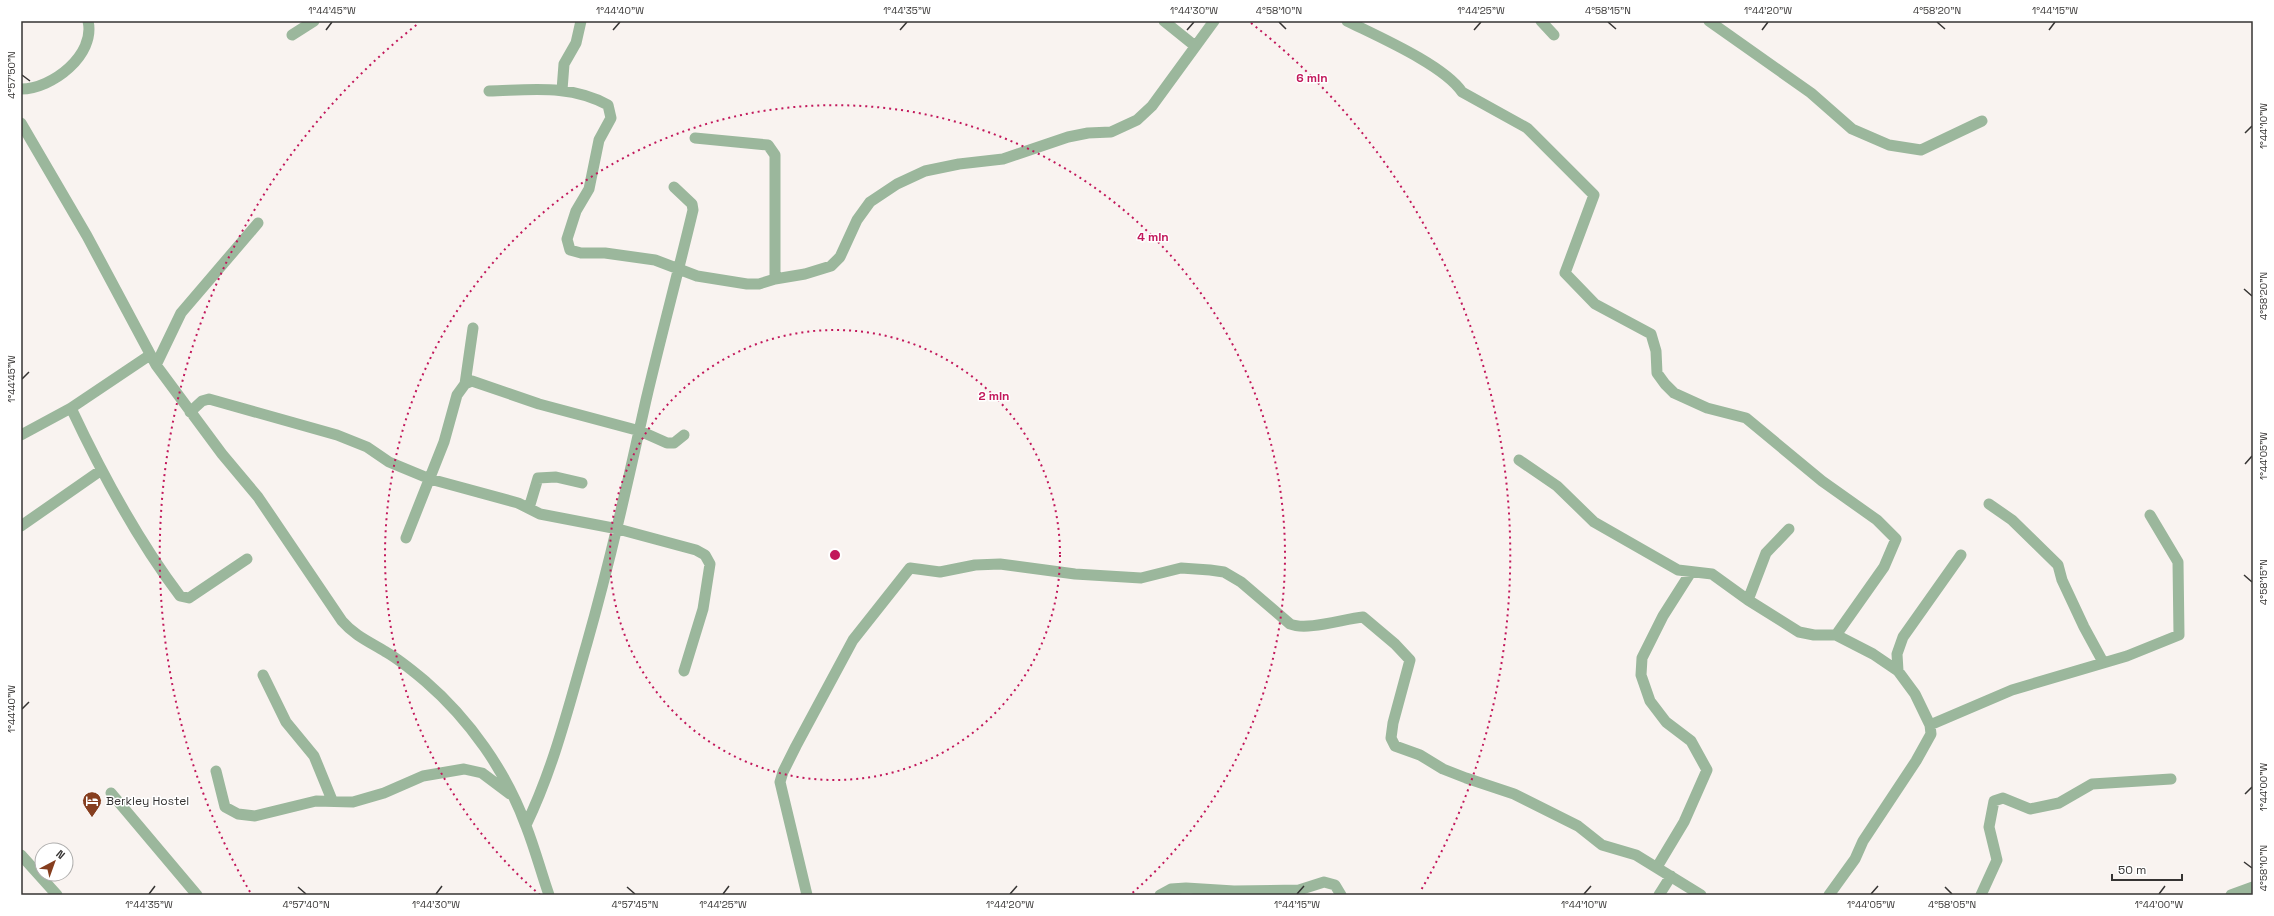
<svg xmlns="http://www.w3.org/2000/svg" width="2274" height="916" font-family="'Space Grotesk',sans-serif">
<rect width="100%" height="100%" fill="#f9f3f0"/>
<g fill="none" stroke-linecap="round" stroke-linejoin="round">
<!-- street -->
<path stroke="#9bb79c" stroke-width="11" d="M1164,21L1195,46
M1347,21C1377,36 1444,65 1462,92L1527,128L1594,195L1565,273L1595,304L1651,334L1656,351L1657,373L1665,384L1674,393L1707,408L1746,418L1822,481L1877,520L1896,539L1884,567L1836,635
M1541,21L1554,35
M1709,21L1811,93L1852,129L1889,145L1921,150L1982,121
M292,35L314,21
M21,89C52,89 96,55 88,21
M562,90L564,64L576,43L581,21
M489,91C531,90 570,84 608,105L611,118L599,140L589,189L576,211L567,239L570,250L581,253H605L655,260L697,276L747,284H759L775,279L805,274L831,266L840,257L857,220L870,202L897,184L925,171L959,164L1003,159L1068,137L1088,133L1111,132L1137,120L1152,106L1214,21
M21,123L87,236L156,365L222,454L258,497L342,621C355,636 370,642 386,652C400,660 413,671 425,681C469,719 506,771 526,826C535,849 541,872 549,895
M695,138L768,145L775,155V279
M156,365L181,313L258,223
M465,384L473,328
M71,408C102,474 136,538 180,596L189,598L247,559
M190,412L202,401L209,399L337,435L367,447L389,462L430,479L518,503L540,514L618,529L696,550L705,555L710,564L703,609L684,671
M21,435L71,408L150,355
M1519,460L1557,486L1594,522L1678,570L1712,574L1748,600L1799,632L1814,635H1836L1873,654L1898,671
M1989,504L2012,520L2058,565L2062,580L2084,627L2103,662
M529,508L538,478L556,477L582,483
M21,526L100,471
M406,538L444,442L457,395L465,384L472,381L539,404L640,431L667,443H674L684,435
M1748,600L1766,553L1789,529
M263,675L286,722L314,756L332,800
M1930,725L2012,690L2127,656L2179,635L2178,562L2150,515
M216,771L225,807L238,814L255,816L316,801L353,802L384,793L423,776L464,769L482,773L510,794
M111,793L197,895
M526,825C554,767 569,705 587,643C610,562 628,481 646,400C661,336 678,273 693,210L692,204L674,187
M21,855L57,895
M1657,867L1684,822L1707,770L1691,741L1666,722L1650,701L1641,675L1642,658L1663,616L1691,572
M807,895L780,782L783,772L796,746L853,640L910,568L940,572L975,565L1000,564L1075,574L1141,578L1181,568L1210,570L1224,572L1241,582L1290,624C1307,631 1343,619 1363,617L1395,644L1410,660L1393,723L1391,738L1395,746L1420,755L1443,769L1466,778L1514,794L1578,826L1602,845L1636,855L1701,895
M1160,895L1171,889L1186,888L1234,891L1299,890L1324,882L1335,885L1341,895
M1659,895L1671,876
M1829,895L1855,859L1863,841L1916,761L1931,734L1930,725L1915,694L1898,671L1897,654L1903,637L1961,555
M1981,895L1997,860L1989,827L1994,801L2003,798L2030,809L2059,803L2092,784L2171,779
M2231,895L2253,887"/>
</g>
<!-- ticks -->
<path fill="none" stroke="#363433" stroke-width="1.5" d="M1279,22L1286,29M1608,22L1616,29M1937,22L1945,29M326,30L332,22M613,30L620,22M900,30L907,22M1187,30L1194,22M1474,30L1481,22M1762,30L1768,22M2049,30L2055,22M22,75L30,81M2245,133L2252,126M2244,289L2252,296M22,379L29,372M2245,464L2252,456M2244,575L2252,582M22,709L29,702M2245,794L2252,787M2244,862L2252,868M298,887L306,894M627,887L635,894M1945,887L1952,894M149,894L155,886M436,894L442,886M723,894L729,886M1010,894L1017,886M1297,894L1304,886M1584,894L1591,886M1871,894L1878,886M2159,894L2165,886"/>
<!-- distance rings -->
<g fill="none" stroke="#c2185b" stroke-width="2" stroke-dasharray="2 4">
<circle cx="835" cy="555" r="225"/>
<path d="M540 895A450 450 0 1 1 1130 895"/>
<path d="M250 892A675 675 0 0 1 419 23M1251 23A675 675 0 0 1 1420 892"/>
</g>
<!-- icons -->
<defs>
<g id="hotel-pin" transform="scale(1)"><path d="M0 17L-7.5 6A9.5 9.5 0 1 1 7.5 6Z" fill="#863e1f" stroke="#fff"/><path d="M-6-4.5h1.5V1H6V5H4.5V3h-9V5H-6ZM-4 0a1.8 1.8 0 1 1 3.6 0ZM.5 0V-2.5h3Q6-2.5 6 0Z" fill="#fff"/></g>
</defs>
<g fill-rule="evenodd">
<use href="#hotel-pin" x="92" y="801"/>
</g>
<g text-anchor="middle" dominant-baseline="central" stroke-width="3" stroke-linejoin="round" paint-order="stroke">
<!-- poi labels -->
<g font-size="12" fill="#363433" stroke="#fff" text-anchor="start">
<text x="106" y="801">Berkley Hostel</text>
</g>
</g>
<circle cx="835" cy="555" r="6" fill="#c2185b" stroke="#fff" stroke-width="2"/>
<g font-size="12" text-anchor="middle" font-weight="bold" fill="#c2185b" stroke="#fff" stroke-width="3" stroke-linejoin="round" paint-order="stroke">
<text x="1312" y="82">6 min</text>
<text x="1153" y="241">4 min</text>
<text x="994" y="400">2 min</text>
</g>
<!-- border -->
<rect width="2274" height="916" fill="none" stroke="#ffffff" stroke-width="44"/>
<!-- north arrow -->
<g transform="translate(54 862) rotate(41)"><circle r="19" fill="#ffffff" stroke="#afaead"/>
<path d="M0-3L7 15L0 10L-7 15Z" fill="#863e1f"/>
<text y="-6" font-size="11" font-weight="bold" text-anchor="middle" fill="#363433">N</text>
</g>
<!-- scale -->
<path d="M2112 874v6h70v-6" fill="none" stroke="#363433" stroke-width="2"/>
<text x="2118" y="874" font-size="12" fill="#363433" stroke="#ffffff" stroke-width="3" paint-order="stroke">50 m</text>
<rect x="22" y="22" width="2230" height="872" fill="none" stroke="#363433" stroke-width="1.5"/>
<g font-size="10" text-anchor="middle" fill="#363433">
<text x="332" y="14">1°44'45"W</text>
<text x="620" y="14">1°44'40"W</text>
<text x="907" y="14">1°44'35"W</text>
<text x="1194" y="14">1°44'30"W</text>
<text x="1279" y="14">4°58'10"N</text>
<text x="1481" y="14">1°44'25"W</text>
<text x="1608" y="14">4°58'15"N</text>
<text x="1768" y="14">1°44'20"W</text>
<text x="1937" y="14">4°58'20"N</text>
<text x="2055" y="14">1°44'15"W</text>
<text transform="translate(11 75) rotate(-90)" y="4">4°57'50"N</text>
<text transform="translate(2263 126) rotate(-90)" y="4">1°44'10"W</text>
<text transform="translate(2263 296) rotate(-90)" y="4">4°58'20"N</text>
<text transform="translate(11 379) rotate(-90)" y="4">1°44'45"W</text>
<text transform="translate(2263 456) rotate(-90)" y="4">1°44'05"W</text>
<text transform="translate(2263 582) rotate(-90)" y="4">4°58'15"N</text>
<text transform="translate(11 709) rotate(-90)" y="4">1°44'40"W</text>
<text transform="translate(2263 787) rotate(-90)" y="4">1°44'00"W</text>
<text transform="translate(2263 868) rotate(-90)" y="4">4°58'10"N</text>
<text x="149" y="908">1°44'35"W</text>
<text x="306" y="908">4°57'40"N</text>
<text x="436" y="908">1°44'30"W</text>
<text x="635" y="908">4°57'45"N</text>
<text x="723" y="908">1°44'25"W</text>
<text x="1010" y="908">1°44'20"W</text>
<text x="1297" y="908">1°44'15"W</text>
<text x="1584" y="908">1°44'10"W</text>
<text x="1871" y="908">1°44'05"W</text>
<text x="1952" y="908">4°58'05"N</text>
<text x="2159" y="908">1°44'00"W</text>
</g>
</svg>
